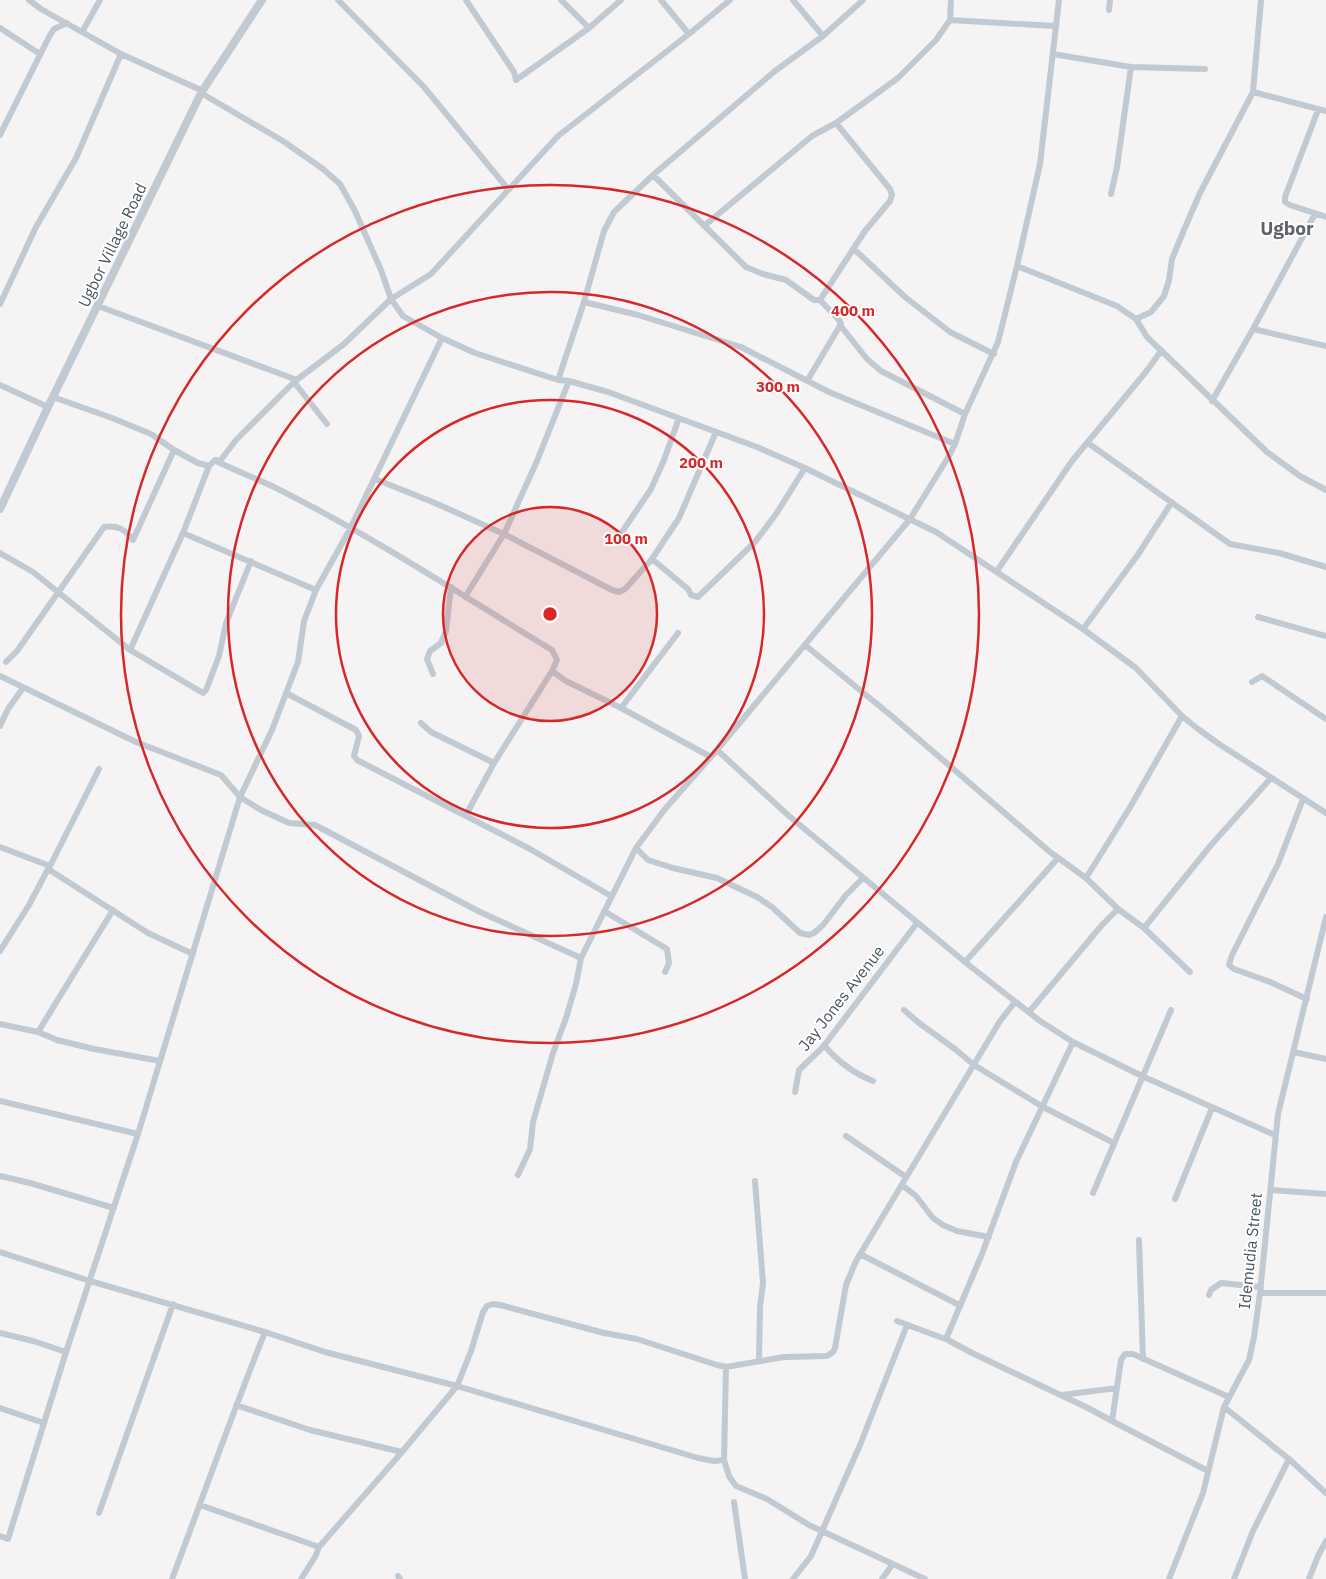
<svg xmlns="http://www.w3.org/2000/svg" width="1326" height="1579" font-family="'IBM Plex Sans',sans-serif">
<rect width="100%" height="100%" fill="#f5f3f3"/>
<g fill="none" stroke-linecap="round" stroke-linejoin="round">
<!-- minor -->
<path stroke="#c1cad2" stroke-width="6" d="M29,0L41,9L121,54L203,91
M338,0L424,87L508,189
M466,0L514,72L516,80L589,28L621,0
M561,0L589,28
M661,0L689,34
M793,0L823,36
M1109,10L1110,0
M950,20L951,0
M0,28L40,54
M82,32L100,0
M1053,54L1131,67L1205,69
M1253,92L1326,111
M201,93L283,141L323,169L340,184L355,211L381,270L391,299L403,316L442,338L475,353L558,380L569,381L608,392L757,447L805,468L936,532L1083,629L1136,668L1182,716L1198,729L1219,744L1326,813
M1318,110L1285,197V202L1290,205L1326,217
M0,135L50,35L54,29L67,23
M653,175L746,267L763,274L786,280L814,300H820L865,231L890,201L892,195L890,189L836,123
M1111,194L1117,167L1131,67
M704,226L812,136L836,123L898,78L936,40L950,20L1055,26
M854,249L905,297L950,332L994,354
M1017,266L1117,306L1136,319L1147,337L1267,452L1300,476L1326,490
M584,302L604,231L614,212L653,175L775,71L823,36L863,0
M0,304L36,227L76,158L121,54
M98,306L297,380
M1136,319L1151,312L1164,296L1169,280L1172,259L1184,230L1200,193L1253,92L1261,0
M840,325L867,359L881,371L965,414
M1253,329L1326,346
M558,380L584,302L638,315L741,347L829,392L955,444
M807,381L841,324L840,321L820,300
M294,382L327,424
M0,385L48,407
M53,397L112,418L151,434L174,450L198,463L209,466L215,460L220,461L236,440L294,382L344,344L391,299L431,274L558,136L689,34L730,0
M1212,401L1253,329L1315,214
M1088,443L1230,544L1279,553L1326,567
M216,461C234,470 253,477 272,486C369,534 460,594 552,650L557,660L552,671L494,763L466,815
M375,479L435,503L504,534L612,590L619,592L625,589L652,559L679,518L716,432
M183,533L316,590
M616,541L651,489L664,460L679,418
M0,553L33,572L130,650L203,693L206,690L219,656L226,623L251,561
M652,559L688,589L691,595L698,597L755,542L776,514L805,468
M997,571L1072,461L1145,373L1161,351
M465,597L504,534L537,461L569,381
M1258,617L1326,636
M1083,629L1137,556L1172,502
M805,645L894,718L1050,852L1086,878
M130,650L183,533L209,466
M6,662L17,651L104,527C117,525 125,529 133,540L174,450
M552,671L566,681L621,708L711,757
M433,674L427,659L430,651L441,643L446,631L451,587
M0,676L136,742L221,775L240,797L261,810L289,823L315,825L480,912L581,958
M1252,682L1262,676L1326,719
M286,693L356,730L359,736L354,756L357,760L530,849L611,896
M621,708L678,633
M421,723L431,732L494,763
M0,726L8,709L23,688
M717,750L789,816L965,962L1040,1021L1073,1042L1142,1076L1275,1135
M1303,799L1278,864L1232,955L1229,965L1234,969L1270,982L1307,999
M0,847L50,866L48,869L148,933L193,954
M636,848L648,860L673,868L717,878L757,897L772,907L800,933L809,935L814,933L823,925L846,895L863,878
M50,866L99,769
M1118,909L1144,928L1190,972
M604,911L667,949L669,963L665,972
M1144,928L1211,845L1271,778
M0,951L29,905L48,869
M965,962L1058,858
M904,1010L919,1023L955,1049L974,1065L1043,1107L1114,1143
M1029,1012L1102,925L1118,909L1086,878L1129,809L1182,716
M0,1024L38,1032L57,1040L94,1049L160,1061
M38,1032L113,910
M824,1045C838,1062 853,1073 873,1081
M1294,1052L1326,1059
M795,1092L799,1070L823,1047L917,923
M0,1101L138,1134
M846,1136L906,1177
M518,1175L530,1149L533,1122L553,1053L566,1018L576,984L581,958L636,848L665,809L717,750L910,519L949,456L955,444L965,414L998,342L1017,266L1040,164L1059,0
M0,1176L30,1183L114,1208
M755,1181L763,1283L760,1307L759,1361
M902,1185L916,1196L933,1218L943,1225L957,1231L989,1237
M1271,1190L1326,1194
M1093,1193L1171,1010
M1175,1199L1212,1108
M1139,1240L1143,1359
M0,1252L90,1281L265,1332L325,1352L457,1386L698,1458L714,1461L724,1460L726,1367
M860,1254L959,1305
M1260,1293H1326
M1209,1295L1211,1290L1221,1283L1261,1287
M897,1321L948,1340L972,1353L1088,1408L1112,1421L1121,1360L1125,1354H1133L1229,1397
M0,1333L33,1341L66,1352
M946,1339L982,1254L1016,1162L1073,1042
M1062,1395L1117,1388
M236,1405L310,1430L402,1452
M1224,1407L1289,1459
M0,1408L44,1423
M1112,1421L1208,1471
M724,1460L729,1476L736,1486L767,1499L809,1525L925,1579
M734,1502L745,1579
M200,1505L319,1547
M99,1513L173,1304
M0,1536L8,1539L66,1352L138,1134L240,797L272,730L298,662L304,621L316,590L350,529L442,338
M398,1576L400,1579
M172,1579C203,1497 232,1414 265,1332
M301,1579L315,1557L319,1547L396,1459L457,1386L471,1351L483,1312L487,1306L493,1304L500,1305L604,1333L637,1339L717,1365L726,1367L784,1357L827,1356L833,1352L835,1348L846,1285L856,1261L1000,1021L1015,1002
M793,1579L811,1556L860,1445L907,1325
M882,1579L892,1565
M1169,1579L1203,1493L1224,1407L1249,1360L1254,1337L1260,1293L1278,1114L1326,917
M1234,1579L1253,1531L1289,1459L1326,1493
M1309,1579L1318,1556L1326,1541"/>
<!-- tertiary -->
<path stroke="#c1cad2" stroke-width="8" d="M0,509L48,407L201,93L262,0"/>
</g>
<!-- distance rings -->
<circle cx="550" cy="614" r="107" fill="#d62828" fill-opacity=".12"/>
<g fill="none" stroke="#d62828" stroke-width="2.5">
<circle cx="550" cy="614" r="107"/>
<circle cx="550" cy="614" r="214"/>
<circle cx="550" cy="614" r="322"/>
<circle cx="550" cy="614" r="429"/>
</g>
<g text-anchor="middle" dominant-baseline="central" stroke-width="4" stroke-linejoin="round" paint-order="stroke">
<!-- street labels -->
<g font-size="16" fill="#4a5661" stroke="#fff">
<text transform="translate(112 245) rotate(-64)">Ugbor Village Road</text>
<text transform="translate(841 998) rotate(-52)">Jay Jones Avenue</text>
<text transform="translate(1250 1251) rotate(-84)">Idemudia Street</text>
</g>
<!-- quarter labels -->
<g font-size="19" font-weight="bold" fill="#5f6368" stroke="#fff">
<text x="1287" y="228">Ugbor</text>
</g>
</g>
<circle cx="550" cy="614" r="8" fill="#d62828" stroke="#fff" stroke-width="2.5"/>
<g font-size="15" text-anchor="middle" font-weight="bold" fill="#d62828" stroke="#fff" stroke-width="4" stroke-linejoin="round" paint-order="stroke">
<text x="853" y="316">400 m</text>
<text x="778" y="392">300 m</text>
<text x="701" y="468">200 m</text>
<text x="626" y="544">100 m</text>
</g>
</svg>
